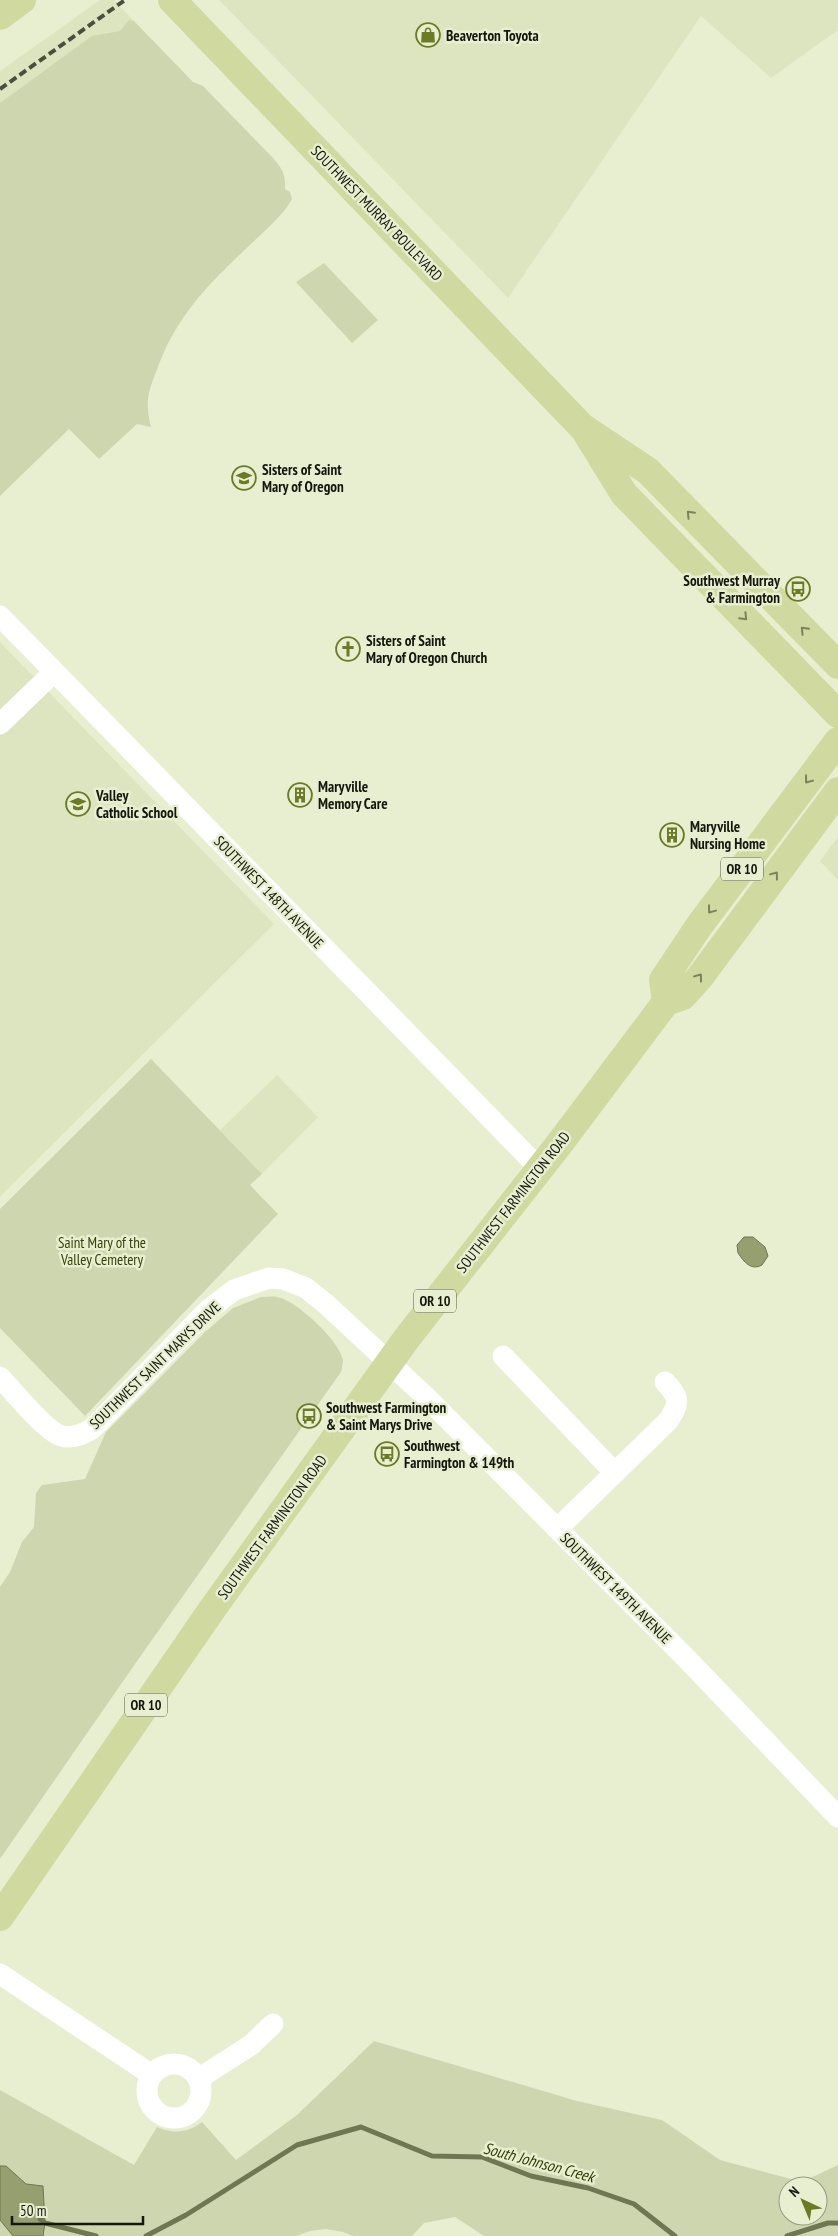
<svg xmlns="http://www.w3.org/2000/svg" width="838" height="2236" font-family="'PT Sans Narrow',sans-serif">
<rect width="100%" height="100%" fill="#e8efd1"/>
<!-- built -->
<path fill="#dde5c0" d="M100,0H114L135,22L0,119V71Z
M219,0H838V30L771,78L701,16L508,298Z
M0,642L274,924L0,1197Z
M838,837V880L820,861Z
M277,1075L318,1117L262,1174L220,1130Z"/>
<!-- green -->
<path fill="#ced6b0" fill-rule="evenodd" d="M129,20L134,21L193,82L203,86L273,158C282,168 286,175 285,189L290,192L292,199C283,216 265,230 251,244C210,283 180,311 159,364C149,391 144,399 151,427L137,424L99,459L69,429L0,496V103L92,36L120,31Z
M324,263L378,320L352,343L296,282Z
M151,1059L262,1174L250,1185L278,1214L85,1416L0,1328V1209Z
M261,1297C266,1297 272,1296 277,1297C296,1300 340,1341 343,1360C343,1363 342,1369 341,1372L135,1664L0,1859V1587L10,1572L22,1542L34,1527L36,1493L42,1485L85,1479L106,1432L205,1332L233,1308Z
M374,2041L577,2101L662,2120L720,2160L802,2182L838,2165V2236H484L455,2217L424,2223L412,2236H353L343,2232L326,2229L310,2231L296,2236H0V2090L134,2165L157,2127C173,2134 188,2133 202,2122L236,2160L297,2115ZM788,2186H818V2216H788Z"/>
<!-- water -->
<path fill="#969f70" stroke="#6f7652" d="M744,1237H753L765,1247L768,1256L762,1265C751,1271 744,1262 738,1253L737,1245Z
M0,2166H6L26,2184L43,2186L45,2223L43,2236H13L0,2220Z"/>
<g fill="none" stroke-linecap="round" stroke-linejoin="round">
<!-- stream -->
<path stroke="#6f7652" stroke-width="5" d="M40,2219L45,2223L96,2236
M146,2236L186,2215L297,2145L361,2127L432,2156L482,2157L531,2176L588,2188L634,2204L675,2236
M787,2236L828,2223H838"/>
<!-- street -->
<path stroke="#fff" stroke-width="21" d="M0,616L539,1168
M0,724L54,672
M503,1356L614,1472
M0,1377C12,1390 47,1433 62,1436C73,1439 83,1434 92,1429L208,1310L234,1290L269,1278L283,1279L306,1288L326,1304L425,1396L687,1659L838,1817
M557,1529L668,1421C680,1403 680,1398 665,1382
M0,1974L152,2075
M147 2091a27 27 0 1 1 54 0a27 27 0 1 1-54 0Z
M198,2079L251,2045L273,2024"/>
<!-- primary -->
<path stroke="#d0d99f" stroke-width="28" d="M172,0L582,427L648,471L838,665
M0,16L22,0
M587,434L624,494L838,714
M666,1002L663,980L699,926L838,741
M0,1917L213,1608L407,1338L560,1143L666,1002L683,996L700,977L838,791"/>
<!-- rail -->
<path stroke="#4c4f40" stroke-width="4" stroke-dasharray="8 4" stroke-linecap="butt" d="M0,89L125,0"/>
</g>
<!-- one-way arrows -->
<defs><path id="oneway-chevron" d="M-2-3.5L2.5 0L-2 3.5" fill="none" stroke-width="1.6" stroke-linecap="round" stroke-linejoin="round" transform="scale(1.25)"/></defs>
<g stroke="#7c825d">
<use href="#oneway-chevron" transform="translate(690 514) rotate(-134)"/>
<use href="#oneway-chevron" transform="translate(744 617) rotate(46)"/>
<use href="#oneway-chevron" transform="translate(804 630) rotate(-134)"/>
<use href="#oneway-chevron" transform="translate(808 780) rotate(127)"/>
<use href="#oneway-chevron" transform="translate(775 875) rotate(-53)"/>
<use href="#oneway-chevron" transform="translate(711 910) rotate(127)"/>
<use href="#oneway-chevron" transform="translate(699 977) rotate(-53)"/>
</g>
<!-- icons -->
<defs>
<g id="shop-ring" transform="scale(1.25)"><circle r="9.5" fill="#e8efd1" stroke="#6c7925" stroke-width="1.5"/><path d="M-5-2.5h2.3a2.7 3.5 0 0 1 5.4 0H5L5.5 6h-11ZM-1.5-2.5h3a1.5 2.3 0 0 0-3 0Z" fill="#6c7925"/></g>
<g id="school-ring" transform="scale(1.25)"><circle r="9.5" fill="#e8efd1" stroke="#6c7925" stroke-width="1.5"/><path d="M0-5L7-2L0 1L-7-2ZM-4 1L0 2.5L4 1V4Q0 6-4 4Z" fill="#6c7925"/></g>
<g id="bus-ring" transform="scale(1.25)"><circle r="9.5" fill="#e8efd1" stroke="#6c7925" stroke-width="1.5"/><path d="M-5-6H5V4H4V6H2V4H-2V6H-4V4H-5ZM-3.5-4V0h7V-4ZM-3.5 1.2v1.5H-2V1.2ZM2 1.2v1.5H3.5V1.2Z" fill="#6c7925"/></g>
<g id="church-ring" transform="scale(1.25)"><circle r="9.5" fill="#e8efd1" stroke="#6c7925" stroke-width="1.5"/><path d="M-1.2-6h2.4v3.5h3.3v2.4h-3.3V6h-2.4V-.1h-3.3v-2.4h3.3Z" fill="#6c7925"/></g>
<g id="building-ring" transform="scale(1.25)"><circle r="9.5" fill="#e8efd1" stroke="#6c7925" stroke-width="1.5"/><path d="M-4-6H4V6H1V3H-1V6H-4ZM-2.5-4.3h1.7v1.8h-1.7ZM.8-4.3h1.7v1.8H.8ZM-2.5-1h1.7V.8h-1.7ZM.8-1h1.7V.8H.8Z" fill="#6c7925"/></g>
</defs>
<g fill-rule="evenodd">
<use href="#shop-ring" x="428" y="35"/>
<use href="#school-ring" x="244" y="478"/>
<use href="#bus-ring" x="798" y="589"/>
<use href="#church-ring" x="348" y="649"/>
<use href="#building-ring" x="300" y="795"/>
<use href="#school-ring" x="78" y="804"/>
<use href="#building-ring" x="672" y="835"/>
<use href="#bus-ring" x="309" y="1416"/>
<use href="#bus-ring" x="387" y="1454"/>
</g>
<g text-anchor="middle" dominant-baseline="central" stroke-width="5" stroke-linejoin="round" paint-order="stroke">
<!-- shield labels -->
<g fill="#e8efd1" stroke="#545848" stroke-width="1">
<rect x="721" y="857.5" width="42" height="23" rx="4"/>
<rect x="414" y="1289.5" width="42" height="23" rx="4"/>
<rect x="125" y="1693.5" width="42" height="23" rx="4"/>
</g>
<g font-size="14" font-weight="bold" fill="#15170d">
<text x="742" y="869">OR 10</text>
<text x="435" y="1301">OR 10</text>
<text x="146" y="1705">OR 10</text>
</g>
<!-- poi labels -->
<g font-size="15" font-weight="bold" fill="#15170d" stroke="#e8efd1" text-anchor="start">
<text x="446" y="35">Beaverton Toyota</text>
<text x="262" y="469">Sisters of Saint<tspan x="262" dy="17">Mary of Oregon</tspan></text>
<text x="780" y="580" text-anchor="end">Southwest Murray<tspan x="780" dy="17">&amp; Farmington</tspan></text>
<text x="366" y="640">Sisters of Saint<tspan x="366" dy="17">Mary of Oregon Church</tspan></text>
<text x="318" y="786">Maryville<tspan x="318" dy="17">Memory Care</tspan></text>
<text x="96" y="795">Valley<tspan x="96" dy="17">Catholic School</tspan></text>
<text x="690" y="826">Maryville<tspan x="690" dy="17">Nursing Home</tspan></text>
<text x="326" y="1407">Southwest Farmington<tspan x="326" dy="17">&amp; Saint Marys Drive</tspan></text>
<text x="404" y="1445">Southwest<tspan x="404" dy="17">Farmington &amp; 149th</tspan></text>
</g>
<!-- street labels -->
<g font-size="15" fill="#15170d" stroke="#e8efd1">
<text transform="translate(377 213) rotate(46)">SOUTHWEST MURRAY BOULEVARD</text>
<text transform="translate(269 892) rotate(46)">SOUTHWEST 148TH AVENUE</text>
<text transform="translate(513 1202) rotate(-52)">SOUTHWEST FARMINGTON ROAD</text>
<text transform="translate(155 1365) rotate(-44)">SOUTHWEST SAINT MARYS DRIVE</text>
<text transform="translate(272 1527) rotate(-54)">SOUTHWEST FARMINGTON ROAD</text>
<text transform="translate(616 1588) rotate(45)">SOUTHWEST 149TH AVENUE</text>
</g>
<!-- park labels -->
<g font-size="15" fill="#384006" stroke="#e8efd1">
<text x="102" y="1242">Saint Mary of the<tspan x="102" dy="17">Valley Cemetery</tspan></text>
</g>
<!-- water labels -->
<g font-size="16" font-style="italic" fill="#333b00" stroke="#e8efd1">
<text transform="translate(539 2162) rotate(15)">South Johnson Creek</text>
</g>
</g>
<!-- north arrow -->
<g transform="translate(803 2201) rotate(316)"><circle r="24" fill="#e8efd1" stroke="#949983"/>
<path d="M0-4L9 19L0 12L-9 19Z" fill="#6c7925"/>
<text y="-8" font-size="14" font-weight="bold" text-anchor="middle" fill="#15170d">N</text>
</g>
<!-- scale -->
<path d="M12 2216v8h131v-8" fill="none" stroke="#15170d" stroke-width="2.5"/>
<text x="20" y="2216" font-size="15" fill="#15170d" stroke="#e8efd1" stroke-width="4" paint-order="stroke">50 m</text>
</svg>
